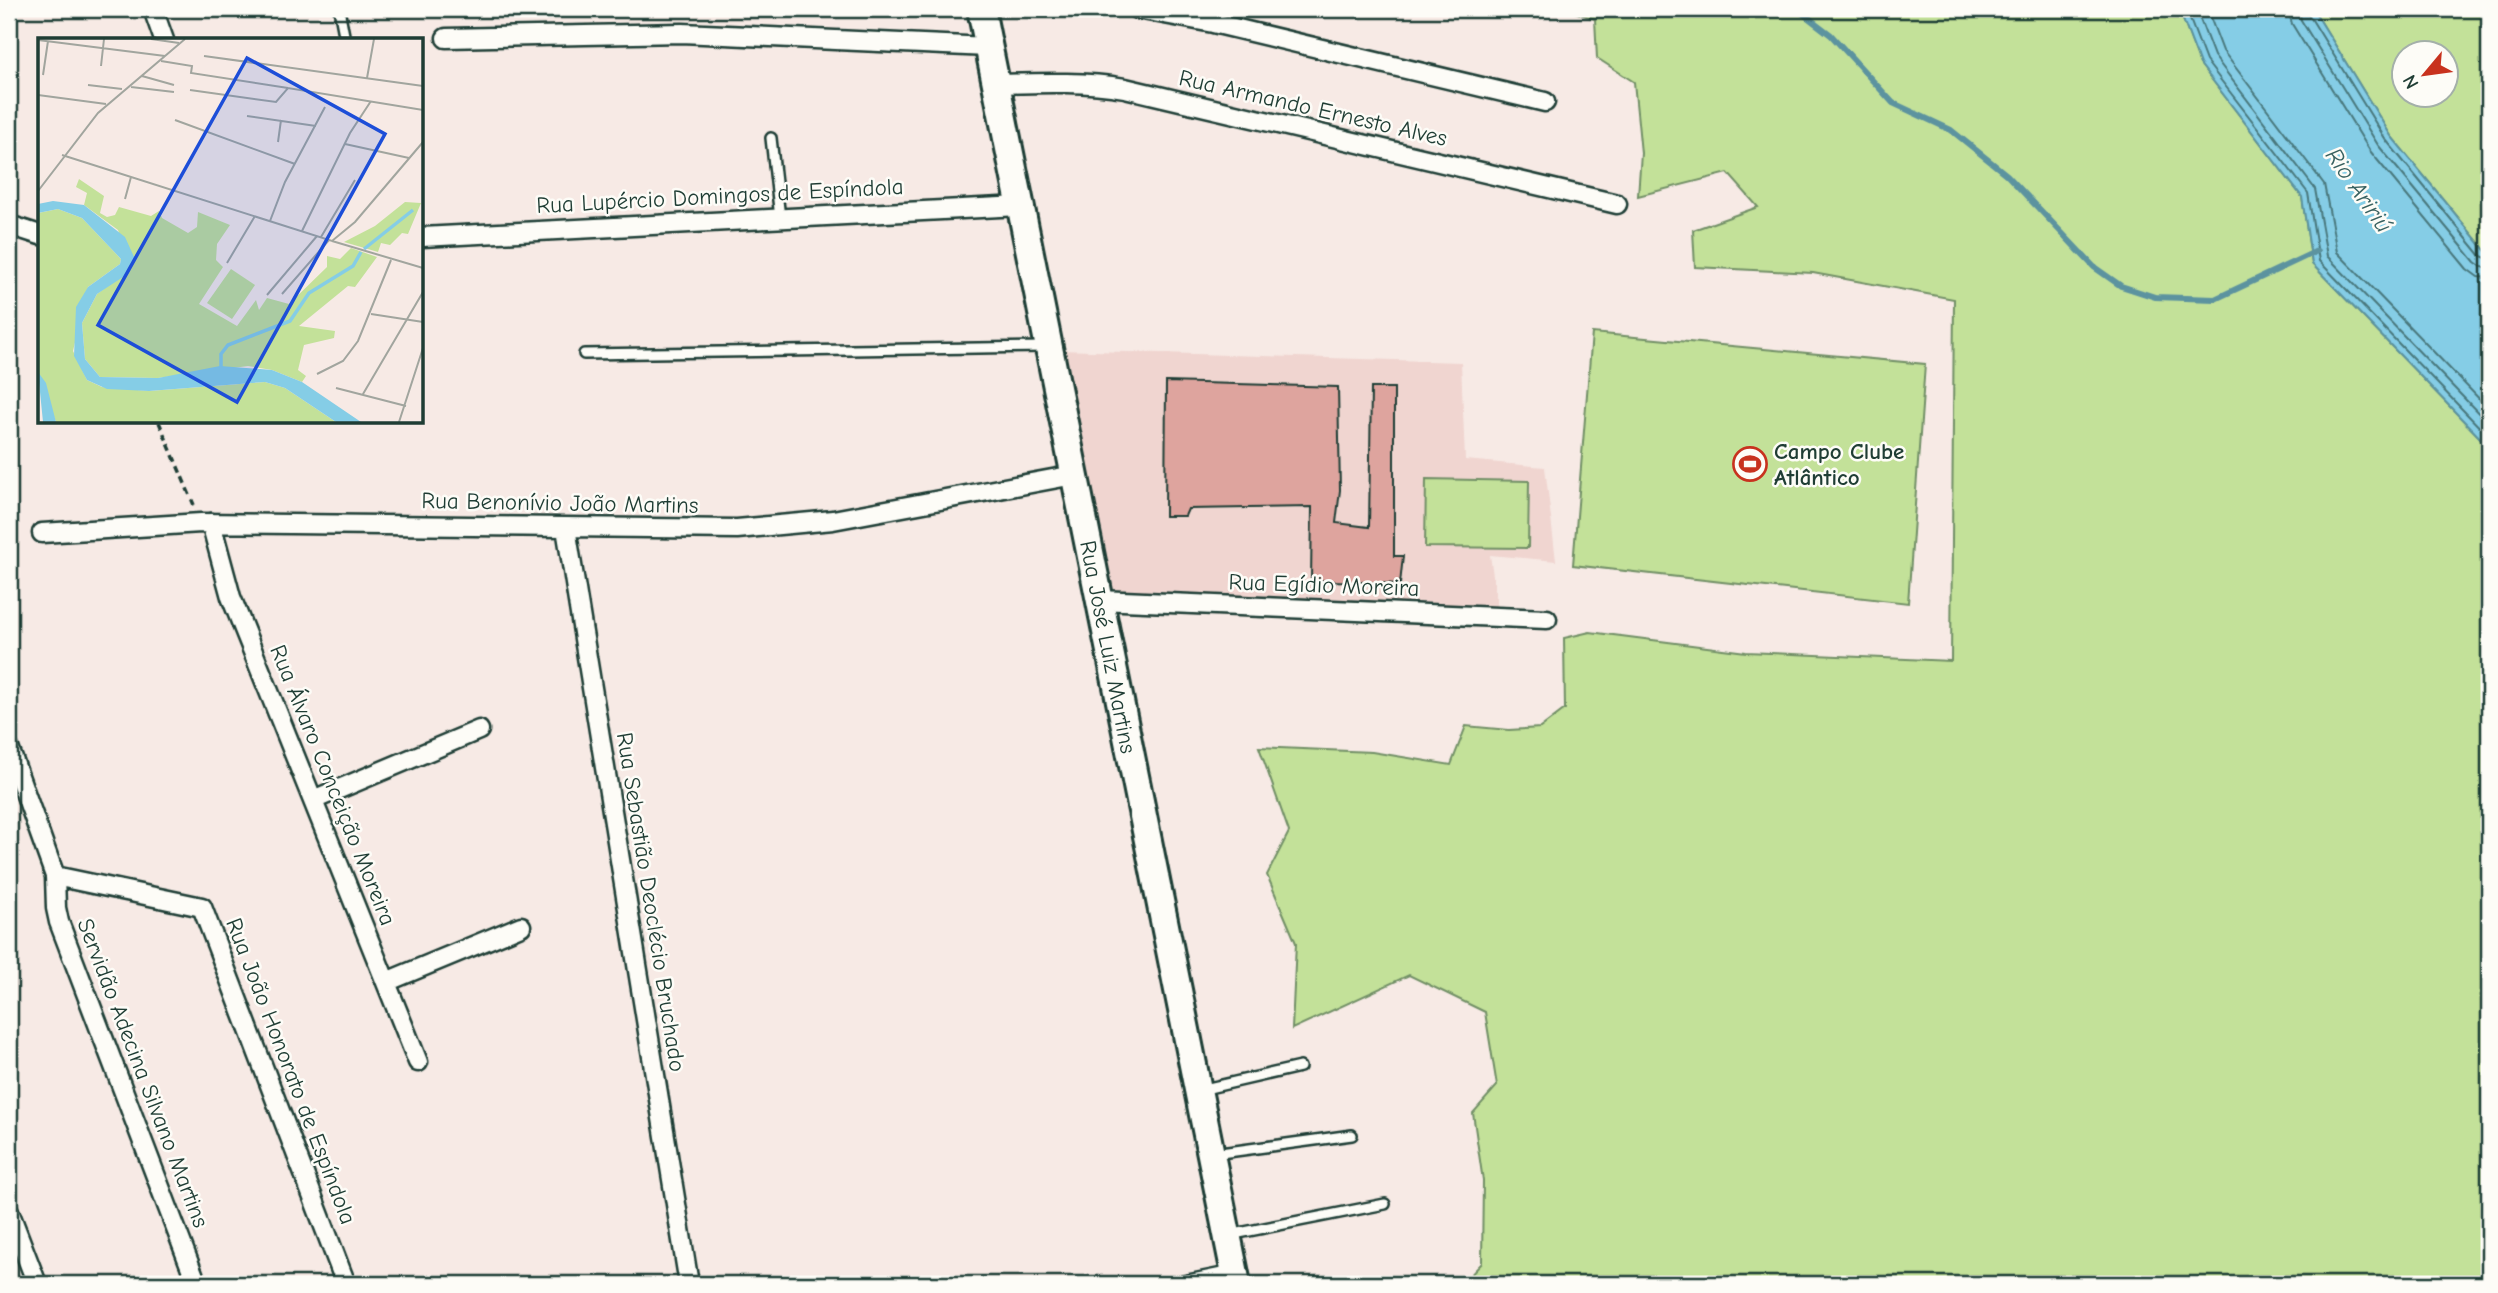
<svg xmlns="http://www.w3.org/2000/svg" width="2498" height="1293" font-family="'Comic Neue',sans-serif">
<rect width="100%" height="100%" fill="#f7eae5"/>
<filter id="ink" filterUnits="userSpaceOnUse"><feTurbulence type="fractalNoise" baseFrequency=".0143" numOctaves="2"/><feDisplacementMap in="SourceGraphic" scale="14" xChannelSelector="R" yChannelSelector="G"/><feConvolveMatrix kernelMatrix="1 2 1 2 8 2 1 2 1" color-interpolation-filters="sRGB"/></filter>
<g filter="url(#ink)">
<!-- built -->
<path fill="#f0d5d0" d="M1058,350L1461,362L1465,460L1545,467L1556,561L1490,555L1498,610L1111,599Z"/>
<!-- green -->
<path fill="#c3e199" stroke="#718f66" stroke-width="2" fill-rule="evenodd" d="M1566,9H2179L2200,64L2302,197L2312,264L2489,447V1284H1462L1482,1263L1483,1181L1473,1113L1497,1086L1485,1012L1409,975L1292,1029L1296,943L1267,875L1289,832L1259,747L1372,752L1451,765L1466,726L1509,730L1540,728L1565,709L1564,638L1590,632L1746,652L1951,661L1954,299L1813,273L1695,267L1693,230L1758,207L1728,173L1638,196L1641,153L1634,82L1597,58L1595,19Z
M2313,9H2489V255L2391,136ZM2404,52H2446V94H2404Z
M1592,333L1925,364L1908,603L1573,565Z
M1426,479L1529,481L1528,548L1425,547Z"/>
<!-- water -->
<path fill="#85cde6" stroke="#5c939f" stroke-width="2" d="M2179,9H2313L2391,136L2489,255V447L2312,264L2302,197L2200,64Z"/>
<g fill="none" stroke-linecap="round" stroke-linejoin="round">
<!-- shore -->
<path stroke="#48777b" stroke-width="2" d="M2186,9L2206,61L2308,193L2319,261L2489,437
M2196,9L2214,56L2315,189L2327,256L2489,424
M2207,9L2223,51L2324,184L2337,252L2489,409
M2288,9L2292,24L2370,151L2467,269L2478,277L2489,278
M2299,9L2301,20L2378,145L2475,262L2482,267L2489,268
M2308,9L2309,15L2386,140L2481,256L2489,259"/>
<!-- stream -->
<path stroke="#5c939f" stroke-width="6" d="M1797,9L1831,35L1893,103L1951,130L2007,175L2094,267L2121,286L2155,297L2215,299L2317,251"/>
</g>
<!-- building -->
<path fill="#dea49e" stroke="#1f3d34" stroke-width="2" d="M1166,382L1338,387L1340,490L1336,523L1369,527L1371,388H1394V556H1403L1400,584L1311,580L1312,507L1188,509L1185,516H1165Z"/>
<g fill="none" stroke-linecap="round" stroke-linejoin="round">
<!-- lane casing -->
<g stroke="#1f3d34" stroke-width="14">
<path id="lane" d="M339,9L345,40
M771,138L780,218
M584,354L1046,347
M1200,1090L1300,1067
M1213,1154L1352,1135
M1229,1235L1385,1204
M1168,1284L1232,1271"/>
</g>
<!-- street casing -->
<g stroke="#1f3d34" stroke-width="23">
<path id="street" d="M153,9L164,40
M1137,9L1213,23L1545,102
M446,38L682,33L988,47
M995,84C1039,83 1081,81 1125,88L1617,204
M9,225L40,235
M422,237L1020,206
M211,523L231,597L418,1062
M566,528L689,1284
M42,533L201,523L737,529L833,520L1074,475
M1099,600L1547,619
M9,748L55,876L202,907L346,1284
M313,800L479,730
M55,876L56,908L59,922L197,1284
M386,982L521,926
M9,1211L37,1284"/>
</g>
<!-- secondary casing -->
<g stroke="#1f3d34" stroke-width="32">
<path id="secondary" d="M981,9L1237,1284"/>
</g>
<!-- path -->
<path stroke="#1f3d34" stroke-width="3.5" stroke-dasharray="7 5" stroke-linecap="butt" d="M159,422L194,505"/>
<!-- lane -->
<use href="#lane" stroke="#fdfcf7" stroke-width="9"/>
<!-- street -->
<use href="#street" stroke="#fdfcf7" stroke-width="18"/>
<!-- secondary -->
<use href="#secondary" stroke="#fdfcf7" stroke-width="26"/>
</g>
</g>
<!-- icons -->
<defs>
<g id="stadium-ring" transform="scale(1.75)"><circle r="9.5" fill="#fdfcf7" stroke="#c8321e" stroke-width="1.5"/><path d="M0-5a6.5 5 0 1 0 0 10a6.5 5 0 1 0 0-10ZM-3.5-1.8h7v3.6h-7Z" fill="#c8321e"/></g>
</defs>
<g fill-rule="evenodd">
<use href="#stadium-ring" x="1750" y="464"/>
</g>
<g text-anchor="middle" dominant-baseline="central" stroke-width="5" stroke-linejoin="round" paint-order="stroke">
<!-- street labels -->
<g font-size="23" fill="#1f3d34" stroke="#fdfcf7">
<text transform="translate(1313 108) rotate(13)">Rua Armando Ernesto Alves</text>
<text transform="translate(720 196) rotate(-3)">Rua Lupércio Domingos de Espíndola</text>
<text transform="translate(560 503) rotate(1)">Rua Benonívio João Martins</text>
<text transform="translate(1324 585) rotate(2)">Rua Egídio Moreira</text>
<text transform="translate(1108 647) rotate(79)">Rua José Luiz Martins</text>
<text transform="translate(333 785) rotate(68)">Rua Álvaro Conceição Moreira</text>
<text transform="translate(651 902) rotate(81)">Rua Sebastião Deoclécio Bruchado</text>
<text transform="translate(291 1071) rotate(69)">Rua João Honorato de Espíndola</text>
<text transform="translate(143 1073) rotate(69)">Servidão Adecina Silvano Martins</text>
</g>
<!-- poi labels -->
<g font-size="23" font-weight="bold" fill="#1f3d34" stroke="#fdfcf7" text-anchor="start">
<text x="1774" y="451">Campo Clube<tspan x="1774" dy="26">Atlântico</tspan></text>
</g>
<!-- water labels -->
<g font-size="24" font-style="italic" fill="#386160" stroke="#fdfcf7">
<text transform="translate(2359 190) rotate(55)">Rio Aririú</text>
</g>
</g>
<!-- overview -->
<g transform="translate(38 38)">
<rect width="385" height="385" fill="#f7eae5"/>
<path d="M41,141L66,158L62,175L69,179L77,177L81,169L113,178L121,173L124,180L150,195L159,189L160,174L192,187L179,206L178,222L185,229L161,266L199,288L218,262L221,272L229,260L251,266L289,229V218L302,221L313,210L339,219L317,249L310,248L261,288L297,293L296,300L266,307L260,332L268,338L264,344L234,332L210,328L120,340L62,339L47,321L44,285L59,256L93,231L80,192L46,167L49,155L38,149ZM367,164L383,165L370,196L364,195L352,207L343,205L340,214L306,204L337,188ZM20,171L44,180L83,221L82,226L50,249L35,313L49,342L64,349L111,353L227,344L247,350L298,384H18L0,334V175ZM193,231L217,247L194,281L169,265Z" fill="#c3e199"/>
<path d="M15,163L46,167L87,199L97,221L85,239L59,256L44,285L47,321L62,339L120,340L182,328L234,332L264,344L323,384H298L247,350L227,344L111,353L69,351L49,342L36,318L38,269L50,249L82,226L83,221L44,180L20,171L0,175V166ZM0,334L8,345L18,384H5Z" fill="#85cde6"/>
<path fill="none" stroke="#85cde6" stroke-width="3.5" d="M326,211L375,172M183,330V316L190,307L252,283L271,255L315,228L323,214"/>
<path fill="none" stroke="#a1a59e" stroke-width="2" d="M113,1L141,5M0,2L127,18M166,18L385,48M123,23L154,28L153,35L250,50M63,28L66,1M5,37L10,3M104,38L136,47M329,40L336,1M50,47L84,51M93,49L136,54M152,52L238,64L250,50L385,72M0,57L68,66M209,78L278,88M137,82L257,126M240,104L243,82M307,106L371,120M24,117L294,203L317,184L385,104M0,153L60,75L147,1M87,161L93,139M232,183L247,144L287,69M264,193L312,95L333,63M283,199L317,142M294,203L385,230M189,225L217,178M244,256L291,202M229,257L279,198M333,276L385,284M279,336L305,323L320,303L353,222M298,350L368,368M325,356L385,254M361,384L385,310"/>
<path fill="#1d4ed8" fill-opacity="0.15" stroke="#1d4ed8" stroke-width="3.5" d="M209,20L347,96L199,364L60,287Z"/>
<rect width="385" height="385" fill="none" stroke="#1f3d34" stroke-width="3.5"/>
</g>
<!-- margin -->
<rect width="2498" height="1293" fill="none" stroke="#fdfcf7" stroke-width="35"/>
<rect x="18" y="18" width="2463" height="1258" fill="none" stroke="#1f3d34" stroke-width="2.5" filter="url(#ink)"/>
<!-- north arrow -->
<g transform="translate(2425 74) rotate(241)"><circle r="33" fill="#fdfcf7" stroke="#a4b0a9" stroke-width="2"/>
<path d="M0-5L12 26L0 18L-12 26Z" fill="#c8321e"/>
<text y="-10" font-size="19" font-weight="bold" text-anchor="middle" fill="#1f3d34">N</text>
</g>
</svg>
